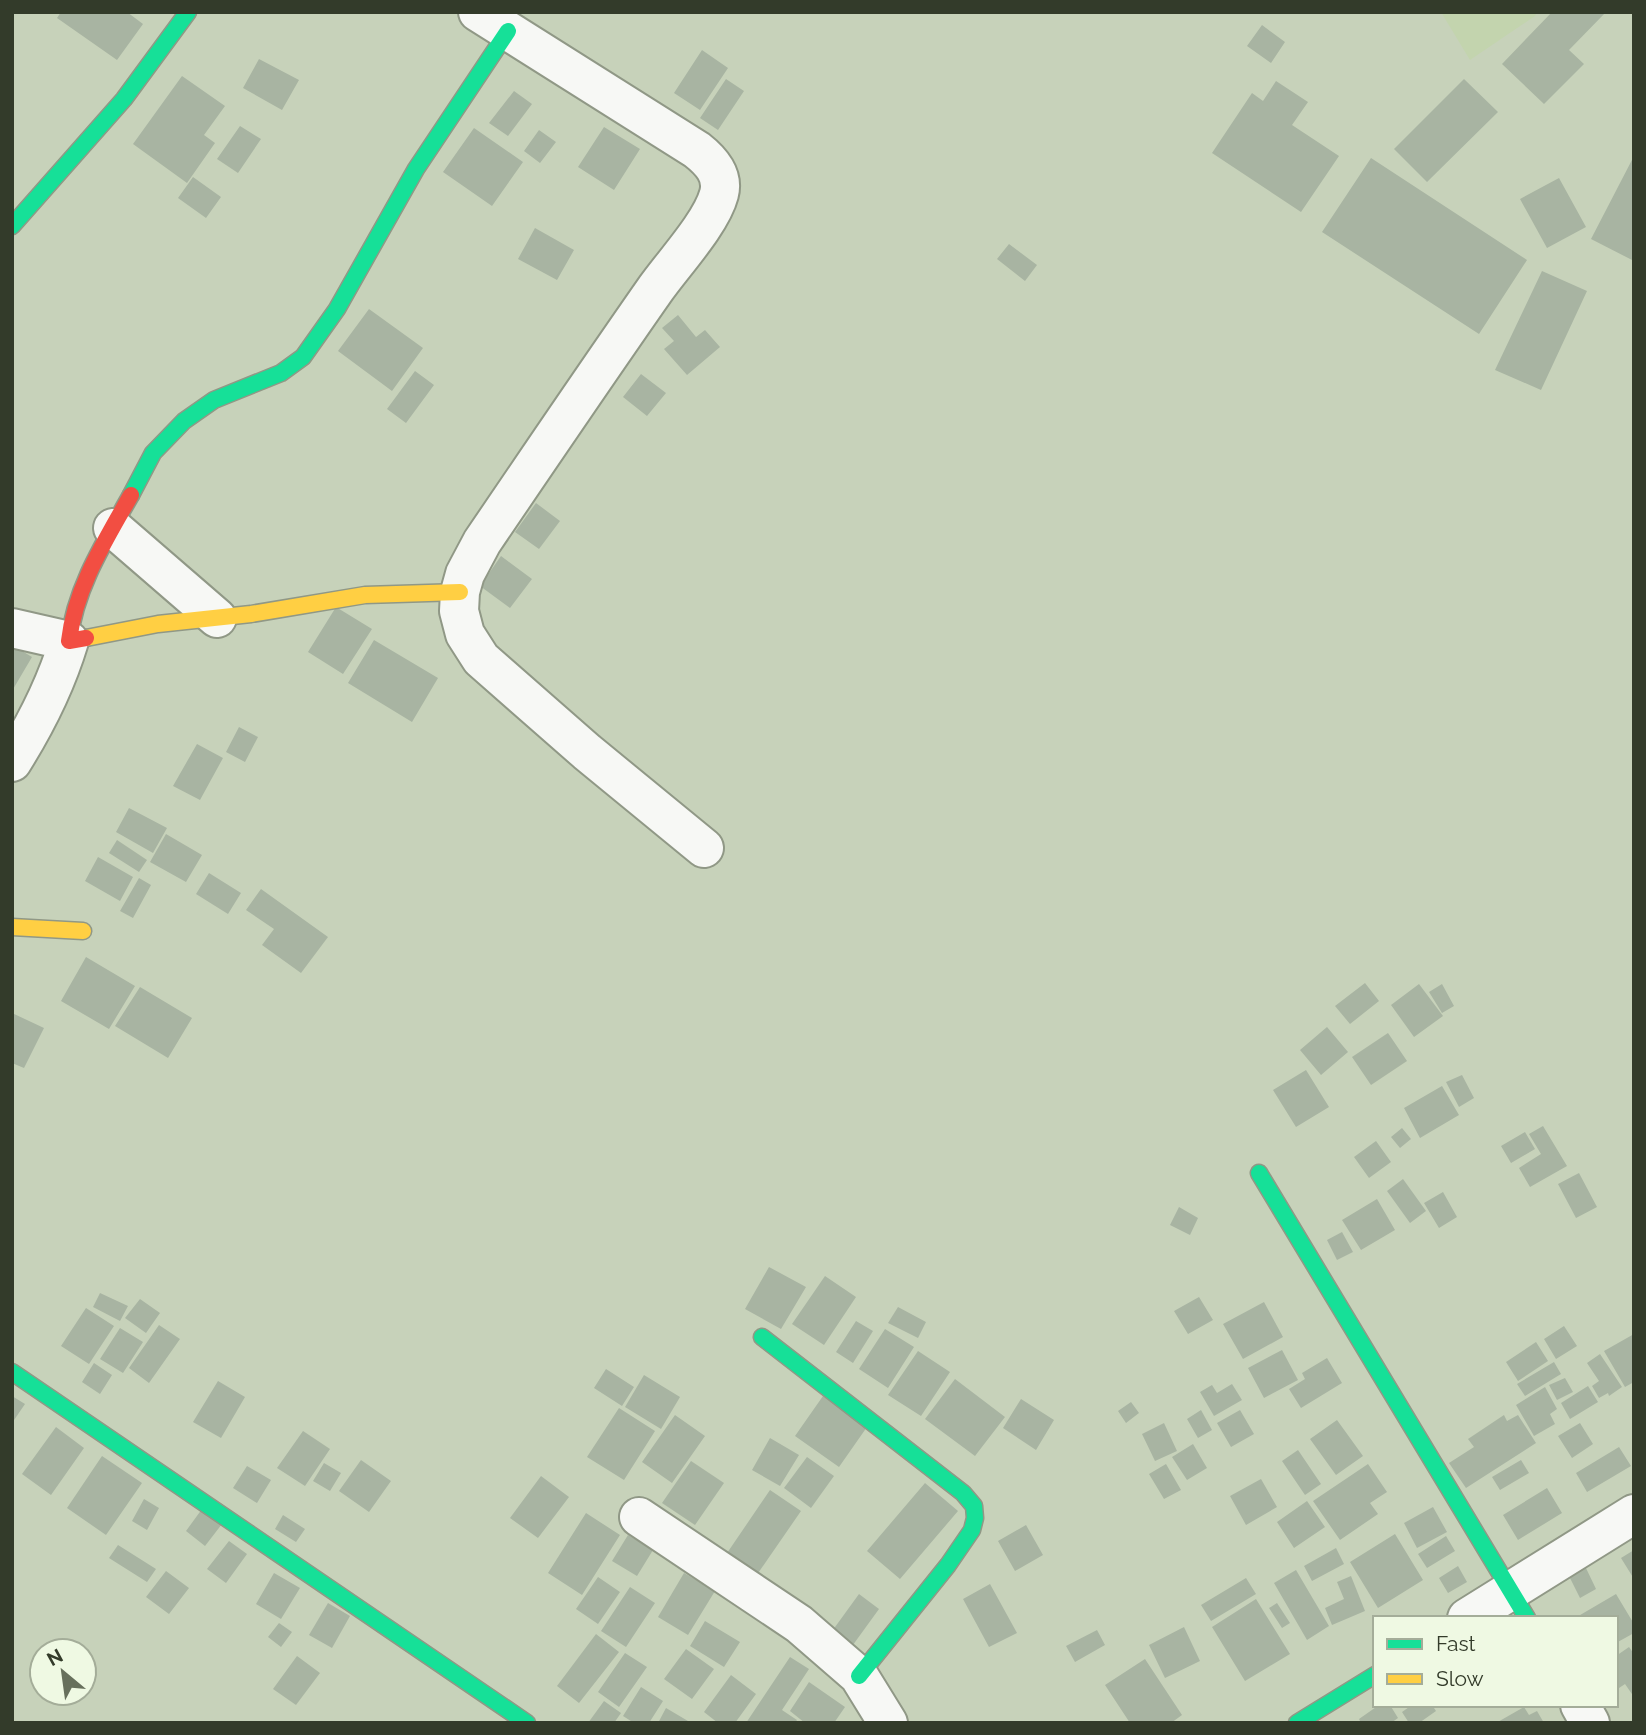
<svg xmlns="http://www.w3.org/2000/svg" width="1646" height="1735" font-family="Raleway,sans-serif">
<rect width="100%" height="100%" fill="#c7d2ba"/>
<!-- built -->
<path fill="#c3d4ae" d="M1441,12H1537L1535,16L1470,60Z"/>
<!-- building -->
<path fill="#a8b4a2" d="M61,12H127L143,24L117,60L57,18Z
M1552,12H1606L1569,50L1584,64L1544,104L1502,64Z
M1262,25L1285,42L1271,63L1247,46Z
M702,50L728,68L700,110L674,93Z
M259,59L299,80L282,110L243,88Z
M182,76L225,106L204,135L215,143L187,183L133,144Z
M726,79L744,91L718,130L700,118Z
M1464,79L1498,112L1427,182L1394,149Z
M1276,81L1308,102L1292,125L1339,156L1301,212L1212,153L1252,93L1263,101Z
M514,91L532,104L508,136L489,123Z
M240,126L261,139L238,173L217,159Z
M604,127L640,149L614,190L578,167Z
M474,128L523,162L492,206L443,172Z
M539,130L556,142L540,163L524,151Z
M1634,156V261L1591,239Z
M1371,158L1527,260L1479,334L1322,232Z
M193,177L221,197L206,218L178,198Z
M1559,178L1586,227L1547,248L1520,199Z
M535,228L574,250L557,280L518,259Z
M1009,244L1037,265L1025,281L997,259Z
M1542,271L1587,291L1541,390L1495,370Z
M369,309L423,348L392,391L338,351Z
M678,315L696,337L705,330L720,347L687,375L664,349L674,341L662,328Z
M415,371L434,385L406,423L387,409Z
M641,374L666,393L647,416L623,397Z
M536,503L560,521L539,549L515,532Z
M501,556L532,579L510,608L480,586Z
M336,607L372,629L343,674L308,652Z
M374,640L438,678L412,722L348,683Z
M12,645L32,657L12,691Z
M239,727L258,737L245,762L226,752Z
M197,744L223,758L200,800L173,786Z
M129,808L167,828L153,853L116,832Z
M166,834L202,855L186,882L150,862Z
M117,840L147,860L139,872L109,853Z
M98,857L133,877L120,901L85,881Z
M209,873L241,893L228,914L196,894Z
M139,878L151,885L133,918L120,911Z
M261,889L328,937L301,973L262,945L274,929L246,910Z
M86,957L135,986L109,1029L61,1001Z
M1365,983L1379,1001L1350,1024L1335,1006Z
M1419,984L1443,1016L1414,1037L1391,1005Z
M1442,984L1454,1006L1442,1013L1429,992Z
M140,987L192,1018L168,1058L115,1026Z
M12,1013L44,1028L24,1068L12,1063Z
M1327,1027L1348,1052L1321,1075L1300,1050Z
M1388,1033L1407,1061L1371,1085L1352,1057Z
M1306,1070L1329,1107L1296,1127L1273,1090Z
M1462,1075L1474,1098L1459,1107L1446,1082Z
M1442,1086L1459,1115L1420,1138L1404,1108Z
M1543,1126L1567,1166L1530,1187L1519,1168L1541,1154L1529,1134Z
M1402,1128L1411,1139L1400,1148L1391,1137Z
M1525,1132L1535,1149L1511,1163L1501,1146Z
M1376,1141L1391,1162L1369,1178L1354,1157Z
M1579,1173L1597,1207L1576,1218L1558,1184Z
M1403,1179L1426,1211L1410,1223L1387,1191Z
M1443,1192L1457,1217L1439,1228L1424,1203Z
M1377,1199L1395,1230L1361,1250L1342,1220Z
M1179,1207L1198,1218L1190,1235L1170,1225Z
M1342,1232L1353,1252L1337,1260L1327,1240Z
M769,1267L806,1287L781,1329L745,1309Z
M825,1276L856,1297L824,1345L792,1324Z
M100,1293L128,1306L120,1321L93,1307Z
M1199,1297L1213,1320L1188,1334L1174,1311Z
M140,1299L160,1313L146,1333L125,1318Z
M1264,1302L1283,1337L1243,1359L1223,1324Z
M898,1307L926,1322L918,1338L888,1323Z
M86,1308L114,1326L89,1364L61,1346Z
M856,1321L873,1331L853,1363L836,1352Z
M159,1325L180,1339L149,1383L129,1368Z
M1564,1326L1577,1346L1556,1359L1544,1339Z
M120,1328L143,1342L123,1373L100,1359Z
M885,1329L914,1347L888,1388L859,1369Z
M1634,1334V1382L1625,1387L1604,1351Z
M1536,1342L1548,1361L1518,1381L1506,1362Z
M1282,1350L1298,1380L1264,1398L1248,1368Z
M918,1351L950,1372L921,1416L888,1395Z
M1600,1354L1622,1387L1609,1396L1608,1393L1599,1398L1592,1386L1599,1381L1587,1363Z
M1327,1358L1342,1383L1301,1408L1289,1389L1305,1379L1302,1373Z
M1554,1362L1561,1374L1525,1396L1517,1384Z
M94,1363L112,1375L100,1394L82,1382Z
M606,1369L634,1387L622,1406L594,1388Z
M644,1375L680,1397L661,1429L625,1407Z
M1565,1378L1573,1392L1557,1400L1549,1385Z
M955,1379L1005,1417L975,1456L925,1419Z
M218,1381L245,1397L221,1438L193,1422Z
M1232,1384L1242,1400L1214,1416L1200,1392L1212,1385L1217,1393Z
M1588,1386L1598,1402L1570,1419L1561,1403Z
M1545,1387L1557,1409L1550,1414L1555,1424L1534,1436L1516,1405Z
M12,1396L25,1404L12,1423Z
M823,1396L867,1427L839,1467L795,1436Z
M1021,1399L1054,1420L1036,1450L1003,1428Z
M1131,1402L1139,1413L1126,1423L1118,1411Z
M619,1408L655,1431L624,1480L587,1457Z
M1201,1410L1212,1430L1198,1438L1187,1419Z
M1240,1410L1254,1434L1231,1447L1217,1423Z
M675,1415L705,1436L672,1483L642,1462Z
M1504,1415L1507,1421L1518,1415L1536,1443L1466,1488L1449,1463L1474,1447L1468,1439Z
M1337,1420L1363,1456L1336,1475L1310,1439Z
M1164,1423L1177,1451L1155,1461L1142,1434Z
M1580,1423L1593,1444L1572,1458L1558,1436Z
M56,1427L84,1448L51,1495L22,1474Z
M303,1431L330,1449L305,1486L277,1468Z
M770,1438L799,1455L780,1486L752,1470Z
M1193,1444L1207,1468L1187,1480L1172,1457Z
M1619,1447L1631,1466L1587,1492L1576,1473Z
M1298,1450L1321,1484L1305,1495L1282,1461Z
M102,1456L142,1483L106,1535L67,1508Z
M807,1457L834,1476L811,1508L784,1488Z
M361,1460L391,1481L369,1512L339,1491Z
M1521,1460L1529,1473L1500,1490L1492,1477Z
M691,1461L724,1483L695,1525L662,1503Z
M324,1463L341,1473L330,1491L313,1481Z
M1166,1464L1181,1490L1164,1499L1149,1474Z
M1368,1464L1387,1492L1370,1503L1378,1514L1340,1540L1313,1501Z
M247,1466L271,1480L257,1503L233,1488Z
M541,1476L569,1497L538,1538L510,1518Z
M1261,1479L1277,1507L1246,1525L1230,1496Z
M925,1483L958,1511L900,1579L867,1551Z
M1547,1488L1562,1513L1518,1540L1503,1515Z
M770,1490L801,1511L754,1579L723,1559Z
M144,1499L159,1508L147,1530L132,1521Z
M1307,1501L1325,1527L1294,1548L1277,1522Z
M1433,1507L1447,1532L1417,1548L1404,1523Z
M202,1509L222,1524L205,1546L186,1531Z
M586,1513L620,1535L582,1595L548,1573Z
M283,1515L305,1529L296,1542L275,1529Z
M1026,1525L1043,1555L1015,1571L998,1541Z
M1395,1534L1423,1580L1378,1608L1350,1562Z
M628,1535L653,1550L637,1576L612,1561Z
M1446,1536L1455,1551L1427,1568L1418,1554Z
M229,1541L247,1554L226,1583L207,1569Z
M118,1545L156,1569L147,1582L109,1558Z
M1336,1548L1344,1564L1312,1581L1304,1566Z
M1634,1550V1579L1621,1558Z
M1458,1566L1467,1582L1448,1593L1439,1578Z
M1585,1566L1596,1589L1580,1598L1568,1574Z
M1296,1570L1329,1626L1307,1640L1274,1583Z
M166,1571L189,1588L169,1614L146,1597Z
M274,1573L300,1588L281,1619L256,1604Z
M684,1573L715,1591L688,1635L658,1617Z
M1351,1576L1365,1611L1332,1625L1325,1608L1344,1599L1337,1582Z
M598,1577L620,1592L598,1624L576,1609Z
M1246,1578L1256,1594L1211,1621L1201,1605Z
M990,1584L1017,1633L989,1647L963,1599Z
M630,1587L655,1603L626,1647L601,1631Z
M859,1594L879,1609L850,1649L830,1634Z
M1616,1594L1634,1624V1633L1616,1643V1618H1575Z
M1256,1599L1290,1654L1245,1681L1212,1627Z
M328,1603L350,1616L332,1648L309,1635Z
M1277,1603L1290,1623L1282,1628L1269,1608Z
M705,1621L740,1642L724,1667L690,1646Z
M279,1623L292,1632L281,1647L268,1637Z
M1184,1627L1200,1661L1165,1678L1149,1645Z
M1097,1630L1105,1645L1075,1662L1066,1646Z
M596,1634L619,1652L579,1703L557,1686Z
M1629,1647L1634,1654V1697L1625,1684L1616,1690V1656Z
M686,1649L714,1669L692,1699L664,1679Z
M625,1653L647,1667L619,1707L598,1692Z
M297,1656L320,1673L296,1705L273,1689Z
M790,1657L809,1669L782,1710L797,1720L795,1723H746Z
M1145,1659L1182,1715L1171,1723H1130L1105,1685Z
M731,1675L756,1694L735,1723H718L704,1712Z
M809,1682L845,1707L834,1723H805L790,1711Z
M641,1687L663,1701L649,1723H634L623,1716Z
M604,1701L621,1713L614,1723H588Z
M1379,1705H1390L1398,1718L1391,1723H1361L1359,1719Z
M1412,1705H1432L1436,1711L1419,1723H1409L1402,1712Z
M1524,1707L1529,1715L1537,1711L1544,1723H1496Z
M666,1708L688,1721L687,1723H658Z"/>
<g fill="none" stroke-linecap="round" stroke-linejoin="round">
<!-- street casing -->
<g stroke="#909886" stroke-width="42">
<path id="street" d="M478,12L697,150C711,161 724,175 719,194C711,224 672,265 654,291C596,374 539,458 482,542L465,574L460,592L459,611L465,634L481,659L587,752L704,848
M113,528L217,618
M12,628L69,641C56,684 36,724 12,762
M639,1517L799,1624L859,1676L888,1723
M1467,1618L1634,1514
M1580,1705L1590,1723"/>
</g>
<!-- fast casing -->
<g stroke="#909886" stroke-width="19">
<path id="fast" d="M12,226L124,99L188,12
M131,495L153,453L184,421L214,400L281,373L303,357L337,309L416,169L508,31
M1259,1173L1527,1618
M762,1337L963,1493L974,1506L975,1518L972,1530L948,1565L859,1676
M12,1372L527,1723
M1297,1723L1375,1675"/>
</g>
<!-- slow casing -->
<g stroke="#909886" stroke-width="19">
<path id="slow" d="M86,638L158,624L251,614L365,595L460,592
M12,927L83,931"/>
</g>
<!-- jam casing -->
<g stroke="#909886" stroke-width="19">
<path id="jam" d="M86,638L69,641C75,588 105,541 131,495"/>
</g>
<!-- street -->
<use href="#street" stroke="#f7f8f5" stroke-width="38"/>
<!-- fast -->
<use href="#fast" stroke="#16e098" stroke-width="16"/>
<!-- slow -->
<use href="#slow" stroke="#ffcf43" stroke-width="16"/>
<!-- jam -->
<use href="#jam" stroke="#f24e42" stroke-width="16"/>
</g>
<!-- border -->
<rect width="1646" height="1735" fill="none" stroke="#333b2a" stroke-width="28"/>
<!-- legend -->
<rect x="1373" y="1616" width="245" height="91" fill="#eff9e3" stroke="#a4ad99" stroke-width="2"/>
<rect x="1387" y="1639" width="35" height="10" fill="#16e098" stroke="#a4ad99" stroke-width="2"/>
<text x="1436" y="1651" font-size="21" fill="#333b2a">Fast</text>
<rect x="1387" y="1674" width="35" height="10" fill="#ffcf43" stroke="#a4ad99" stroke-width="2"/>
<text x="1436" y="1686" font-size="21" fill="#333b2a">Slow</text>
<!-- north arrow -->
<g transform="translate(63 1672) rotate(331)"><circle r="33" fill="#eff9e3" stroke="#a4ad99" stroke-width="2"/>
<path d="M0-5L12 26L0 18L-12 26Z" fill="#67705c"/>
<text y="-10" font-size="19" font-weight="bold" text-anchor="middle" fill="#333b2a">N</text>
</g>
</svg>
